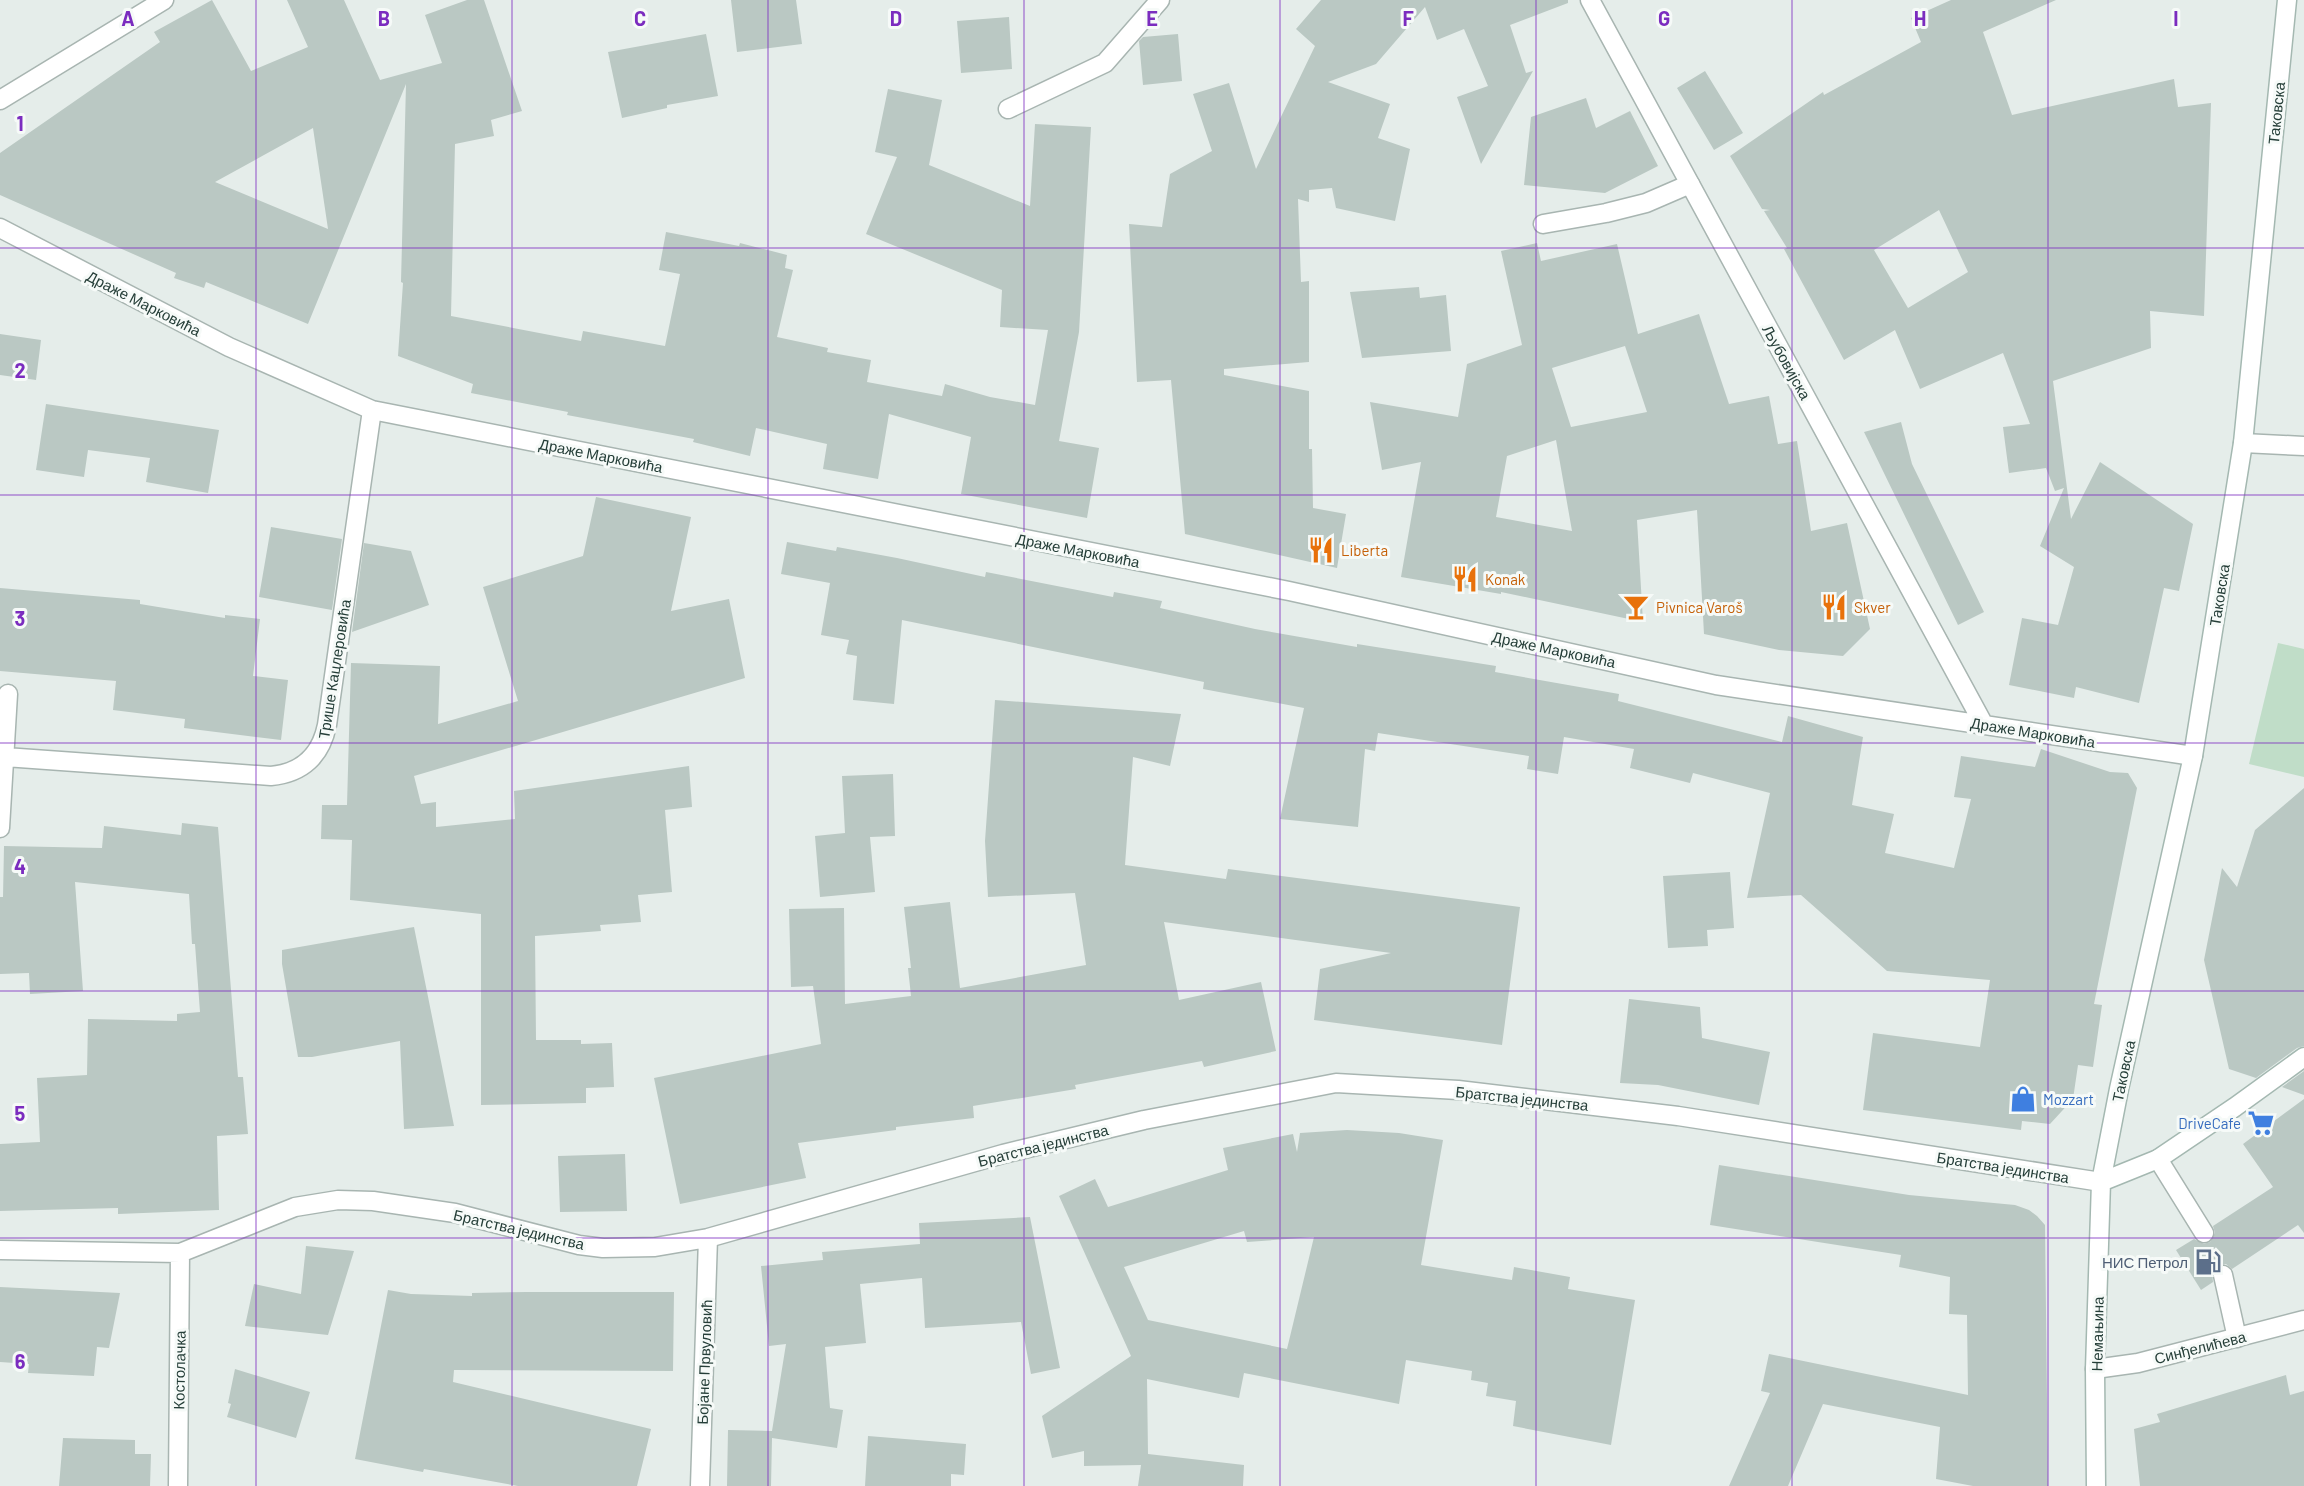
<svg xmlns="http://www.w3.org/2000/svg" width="2304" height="1486" font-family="Barlow,sans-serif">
<rect width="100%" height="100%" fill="#e5edea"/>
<!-- green -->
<path fill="#c0ddc8" d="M2278,643L2304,649V777L2249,764Z"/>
<!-- building -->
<path fill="#bac8c3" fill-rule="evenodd" d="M212,0L251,71L308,47L287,0H344L380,80L442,63L425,15L467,0H484L522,111L491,120L494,136L455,144L451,316L581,341L583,331L665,346L680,274L659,270L666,232L739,246L740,243L787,255L785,268L793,270L777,337L828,348L827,352L871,360L867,382L942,396L945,384L990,397L1035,405L1048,330L1000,327L1002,290L866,234L897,157L875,152L888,89L942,100L929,165L1030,206L1035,124L1091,127L1079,332L1059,441L1099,448L1087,518L961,494L971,437L889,414L878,479L823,469L827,444L756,428L750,456L693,442L694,439L567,415L568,412L471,393L473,384L398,356L403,283L401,282L406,84L308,324L206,282L204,288L174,278L176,273L0,195V153L160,42L154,32ZM313,128L328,229L215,182Z
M731,0H796L802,44L737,52Z
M1321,0H1568V3L1510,25L1526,73L1533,71L1481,164L1457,97L1488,86L1464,29L1437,40L1425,7L1376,64L1328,82L1390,104L1378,138L1410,149L1395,221L1336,208L1332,188L1309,190V202L1298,199L1301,282L1309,281V362L1224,369V375L1309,391V449H1312L1313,508L1346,514L1337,568L1185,534L1171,380L1137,382L1129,224L1162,227L1170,174L1212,151L1193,94L1229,83L1256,169L1315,46L1296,29Z
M1951,0H2056L1983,32L2012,115L2174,79L2178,107L2211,103L2204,316L2150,311L2151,348L2053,381L2071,519L2100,462L2193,524L2179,591L2164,588L2139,703L2076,687L2074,698L2009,685L2022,618L2058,625L2074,567L2040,546L2064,488L2055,491L2046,468L2009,473L2003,427L2030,424L2003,353L1920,389L1895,330L1844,360L1784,249L1787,248L1764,211L1770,210L1762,209L1730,156L1823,92L1824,95L1921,42L1911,18ZM1939,210L1968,272L1908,308L1874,250Z
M1009,17L1012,69L961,73L957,21Z
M706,34L718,96L667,105V108L622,118L608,52Z
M1178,34L1182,81L1143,85L1139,41L1143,37Z
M1705,71L1743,133L1714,150L1677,88Z
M1586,98L1596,128L1630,111L1658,166L1605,193L1524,185L1531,117Z
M1537,243L1541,261L1617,244L1638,334L1699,314L1729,404L1769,396L1778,444L1797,441L1811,531L1847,523L1870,629L1843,656L1779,650L1704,634L1697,510L1637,520L1643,622L1501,592V594L1401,577L1421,462L1382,470L1370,402L1458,417L1467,364L1522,345L1501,251ZM1625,346L1647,412L1571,427L1552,368ZM1556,440L1572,531L1496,517L1507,456Z
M1419,287L1420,298L1446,295L1451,351L1362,358L1350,292Z
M0,334L41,340L36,380L0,375Z
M46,404L219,430L208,493L146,482L150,458L88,450L84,477L36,470Z
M1901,422L1912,464L1984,612L1958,625L1864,432Z
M596,497L691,517L671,611L729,599L745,678L414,776L421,804L436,802V827L515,819L514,791L689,766L692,807L665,810L672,892L638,895L641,922L600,925L601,931L535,936L536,1040H581V1044L612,1043L614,1087L586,1088V1103L481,1105V914L350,900L352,840L321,839L322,805H347L351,663L440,666L438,724L518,701L483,587L583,556Z
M271,527L342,539L332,610L259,597Z
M787,542L836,551L837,547L897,558L985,577L986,572L1113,597L1114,592L1162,601L1160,608L1255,629L1357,647V644L1496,666L1495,672L1619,694L1618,701L1782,742L1788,716L1863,737L1852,805L1894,814L1885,853L1954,868L1971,799L1954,797L1961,756L2035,767L2041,749L2110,772L2128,773L2137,788L2094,1004L2102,1005L2093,1067L2078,1065L2073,1099L2050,1124L2022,1121L2021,1130L1863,1110L1873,1033L1980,1047L1990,980L1887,971L1801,895L1747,898L1770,793L1693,773L1690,783L1630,768L1634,749L1564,737L1558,774L1527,769L1529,756L1378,733L1375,751L1365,749L1358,827L1280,819L1304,708L1203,689L1204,682L902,620L894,704L853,700L857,656L846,654L849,640L821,635L830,583L781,574Z
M364,543L411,551L429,605L352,632Z
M0,588L140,600V604L225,618V615L260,619L253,676L288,680L281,740L184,728L185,719L113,710L116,681L0,671Z
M995,700L1181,714L1170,766L1133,757L1125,865L1226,879L1228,869L1520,907L1502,1045L1314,1020L1320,969L1391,953L1164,922L1179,1000L1261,982L1276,1051L1204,1067L1202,1061L1075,1085L1076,1089L973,1106L974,1118L896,1127V1130L798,1143L806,1178L680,1204L654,1078L821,1044L813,986L791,987L789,909L844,908L845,1004L911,996L908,968H911L904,907L950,902L960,988L1086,965L1075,893L988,897L985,841Z
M893,774L895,836L870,837L875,892L820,897L815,836L845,833L842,776Z
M2304,788V1046L2297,1048L2256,1078L2229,1069L2204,960L2222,868L2237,887L2255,830Z
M182,823L218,827L238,1077H243L248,1134L217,1136L219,1210L118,1214V1208L0,1211V1144L40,1142L37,1078L87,1075L88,1019L177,1021V1014L200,1012L195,944H192L189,894L75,882L83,991L30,994L29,973L0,974V897H3L4,846L102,848L104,826L181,835Z
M1730,872L1734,928L1707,930L1708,946L1668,948L1663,876Z
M414,927L454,1126L404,1129L400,1041L312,1057H298L282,964V950Z
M1629,999L1700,1007L1702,1038L1770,1052L1759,1105L1658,1085L1620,1083Z
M2304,1071V1095L2282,1087Z
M2304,1099V1233L2298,1225L2232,1269L2226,1264L2216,1266L2212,1272L2213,1282L2201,1290L2176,1250L2194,1239L2204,1244L2210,1242L2215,1233L2213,1226L2273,1187L2243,1144Z
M1347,1130L1399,1133L1443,1140L1421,1265L1512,1280L1514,1267L1570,1277L1568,1289L1635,1300L1611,1445L1513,1426L1516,1401L1486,1396L1488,1383L1471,1380L1472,1371L1406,1360L1399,1404L1244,1373L1239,1398L1147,1379L1148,1454L1244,1465L1243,1486H1138L1141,1465L1084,1466V1451L1052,1458L1042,1416L1131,1356L1059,1196L1095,1179L1108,1207L1228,1170L1223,1148L1293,1134L1297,1152L1300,1133ZM1244,1231L1247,1242L1314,1237L1287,1349L1148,1320L1124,1267Z
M625,1154L627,1211L560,1212L558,1156Z
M1719,1165L1909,1195L2015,1205L2029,1210L2037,1216L2045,1225L2048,1486H1973L1936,1479L1940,1427L1823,1404L1788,1486H1729L1770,1393L1761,1391L1769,1354L1968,1395L1967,1315L1949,1314L1950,1277L1899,1267L1901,1255L1710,1225Z
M1030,1217L1060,1368L1031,1374L1021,1322L925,1328L922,1278L860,1284L866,1343L825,1347L830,1408L843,1410L837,1448L772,1438L771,1486H727L728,1430L772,1431L786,1344L769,1346L761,1266L823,1260L822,1252L920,1244L919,1223Z
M306,1246L354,1251L328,1335L245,1326L254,1284L301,1294Z
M0,1287L120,1293L109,1348L97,1347L94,1376L28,1373L29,1364L0,1362Z
M388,1290L411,1294L472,1296V1293L527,1292H674L673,1371L454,1370L453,1382L651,1429L637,1486H518L424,1469L423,1472L355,1459Z
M235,1369L310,1392L296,1438L227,1417L231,1404L228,1403Z
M2286,1375L2290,1395L2304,1391V1486H2140L2134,1429L2160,1422L2157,1414Z
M868,1436L966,1444L964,1475L951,1474V1486H865Z
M63,1438L135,1440V1454H151L150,1486H59Z"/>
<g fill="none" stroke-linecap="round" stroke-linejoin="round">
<!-- lane casing -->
<g stroke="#a8b5b1" stroke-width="21">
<path id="lane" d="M1543,224L1606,213L1646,203L1690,184
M2243,443L2304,446
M2158,1159L2204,1233
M2223,1275L2237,1338"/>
</g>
<!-- street casing -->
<g stroke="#a8b5b1" stroke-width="21">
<path id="street" d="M1590,0L1984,725
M0,100L164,0
M1008,109L1105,63L1160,0
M0,228L229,347L372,410L1289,591L1716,685L2193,756
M5,757L271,776C303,773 321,755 327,725L372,410
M0,828L8,694
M0,1250L180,1253L295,1207L338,1200L373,1201L455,1213L579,1245L603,1248L655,1247L708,1238L1003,1154L1144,1120L1336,1083L1458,1090L1678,1116L2101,1182
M2095,1369L2138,1363L2304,1320
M178,1486L180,1253
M700,1486L708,1238"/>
</g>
<!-- secondary casing -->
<g stroke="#a4b8b1" stroke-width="21">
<path id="secondary" d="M2101,1182L2158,1159L2235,1107L2304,1057
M2096,1486L2095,1369L2101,1182L2119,1089L2193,756L2243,443L2287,0"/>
</g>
<!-- lane -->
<use href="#lane" stroke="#fff" stroke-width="18"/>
<!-- street -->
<use href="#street" stroke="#fff" stroke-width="18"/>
<!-- secondary -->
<use href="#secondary" stroke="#fff" stroke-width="18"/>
</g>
<!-- grid -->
<path fill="none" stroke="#7b2cbf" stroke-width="1.5" stroke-opacity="0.55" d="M256,0V1486M512,0V1486M768,0V1486M1024,0V1486M1280,0V1486M1536,0V1486M1792,0V1486M2048,0V1486M0,248H2304M0,495H2304M0,743H2304M0,991H2304M0,1238H2304"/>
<!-- icons -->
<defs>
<g id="restaurant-bare" transform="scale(2.07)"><path d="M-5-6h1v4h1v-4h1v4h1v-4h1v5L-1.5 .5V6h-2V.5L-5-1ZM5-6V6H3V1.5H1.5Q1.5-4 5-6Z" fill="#e8710a" stroke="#f6faf8" stroke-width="2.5" paint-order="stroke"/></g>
<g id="bar-bare" transform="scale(2.07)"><path d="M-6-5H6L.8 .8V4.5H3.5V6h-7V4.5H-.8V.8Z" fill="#e8710a" stroke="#f6faf8" stroke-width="2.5" paint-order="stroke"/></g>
<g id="shop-bare" transform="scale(2.07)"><path d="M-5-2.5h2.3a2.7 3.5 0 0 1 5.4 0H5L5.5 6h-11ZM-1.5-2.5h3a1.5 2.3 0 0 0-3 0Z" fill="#3f7fe0" stroke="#f6faf8" stroke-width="2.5" paint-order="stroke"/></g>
<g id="supermarket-bare" transform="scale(2.07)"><path d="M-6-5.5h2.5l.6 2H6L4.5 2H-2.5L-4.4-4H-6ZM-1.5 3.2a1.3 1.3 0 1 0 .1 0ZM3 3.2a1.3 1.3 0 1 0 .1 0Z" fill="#3f7fe0" stroke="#f6faf8" stroke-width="2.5" paint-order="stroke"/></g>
<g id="fuel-bare" transform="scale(2.07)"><path d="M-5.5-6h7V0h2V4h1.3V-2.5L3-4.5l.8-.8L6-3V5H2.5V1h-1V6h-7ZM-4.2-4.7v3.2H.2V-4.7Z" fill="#5c6f8a" stroke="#f6faf8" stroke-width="2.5" paint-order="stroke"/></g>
</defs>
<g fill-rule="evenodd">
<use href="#restaurant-bare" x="1321" y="550"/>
<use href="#restaurant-bare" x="1465" y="579"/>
<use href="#bar-bare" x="1636" y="607"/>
<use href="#restaurant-bare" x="1834" y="607"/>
<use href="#shop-bare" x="2023" y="1099"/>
<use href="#supermarket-bare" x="2261" y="1123"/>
<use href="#fuel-bare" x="2208" y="1262"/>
</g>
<g text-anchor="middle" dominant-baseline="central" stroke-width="6" stroke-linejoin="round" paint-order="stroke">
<!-- street labels -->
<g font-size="15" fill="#253e38" stroke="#f6faf8">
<text transform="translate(2276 113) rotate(-84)">Таковска</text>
<text transform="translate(144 303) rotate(27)">Драже Марковића</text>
<text transform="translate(1787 362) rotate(61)">Љубовијска</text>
<text transform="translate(601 455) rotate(11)">Драже Марковића</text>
<text transform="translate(1078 550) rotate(11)">Драже Марковића</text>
<text transform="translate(2219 595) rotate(-81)">Таковска</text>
<text transform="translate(1554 649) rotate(12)">Драже Марковића</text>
<text transform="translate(334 669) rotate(-81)">Трише Кацлеровића</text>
<text transform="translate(2033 732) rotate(9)">Драже Марковића</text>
<text transform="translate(2123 1071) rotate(-78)">Таковска</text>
<text transform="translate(1522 1098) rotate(6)">Братства јединства</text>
<text transform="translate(1043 1145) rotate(-14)">Братства јединства</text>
<text transform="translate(2003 1167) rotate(9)">Братства јединства</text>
<text transform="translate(519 1229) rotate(13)">Братства јединства</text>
<text transform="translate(2097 1334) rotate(-89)">Немањина</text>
<text transform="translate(2200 1347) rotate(-14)">Синђелићева</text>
<text transform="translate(704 1362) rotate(-88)">Бојане Првуловић</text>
<text transform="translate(179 1370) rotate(-89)">Костолачка</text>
</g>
<!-- food labels -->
<g font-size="15" fill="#c56008" stroke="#f6faf8" text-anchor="start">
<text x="1341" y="550">Liberta</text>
<text x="1485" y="579">Konak</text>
<text x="1656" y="607">Pivnica Varoš</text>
<text x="1854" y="607">Skver</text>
</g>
<!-- shop labels -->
<g font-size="15" fill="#366cbe" stroke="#f6faf8" text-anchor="start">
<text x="2043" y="1099">Mozzart</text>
<text x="2241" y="1123" text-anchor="end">DriveCafe</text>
</g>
<!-- service labels -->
<g font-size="15" fill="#4e5e75" stroke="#f6faf8" text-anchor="end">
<text x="2188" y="1262">НИС Петрол</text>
</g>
</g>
<g font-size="20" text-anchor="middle" font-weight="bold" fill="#7b2cbf" stroke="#f6faf8" stroke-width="6" stroke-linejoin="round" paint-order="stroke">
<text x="128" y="26">A</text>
<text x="384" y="26">B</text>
<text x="640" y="26">C</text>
<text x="896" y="26">D</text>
<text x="1152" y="26">E</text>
<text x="1408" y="26">F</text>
<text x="1664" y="26">G</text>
<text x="1920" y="26">H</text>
<text x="2176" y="26">I</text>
<text x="20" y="131">1</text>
<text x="20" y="378">2</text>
<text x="20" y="626">3</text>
<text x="20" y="874">4</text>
<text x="20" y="1121">5</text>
<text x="20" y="1369">6</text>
</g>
</svg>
